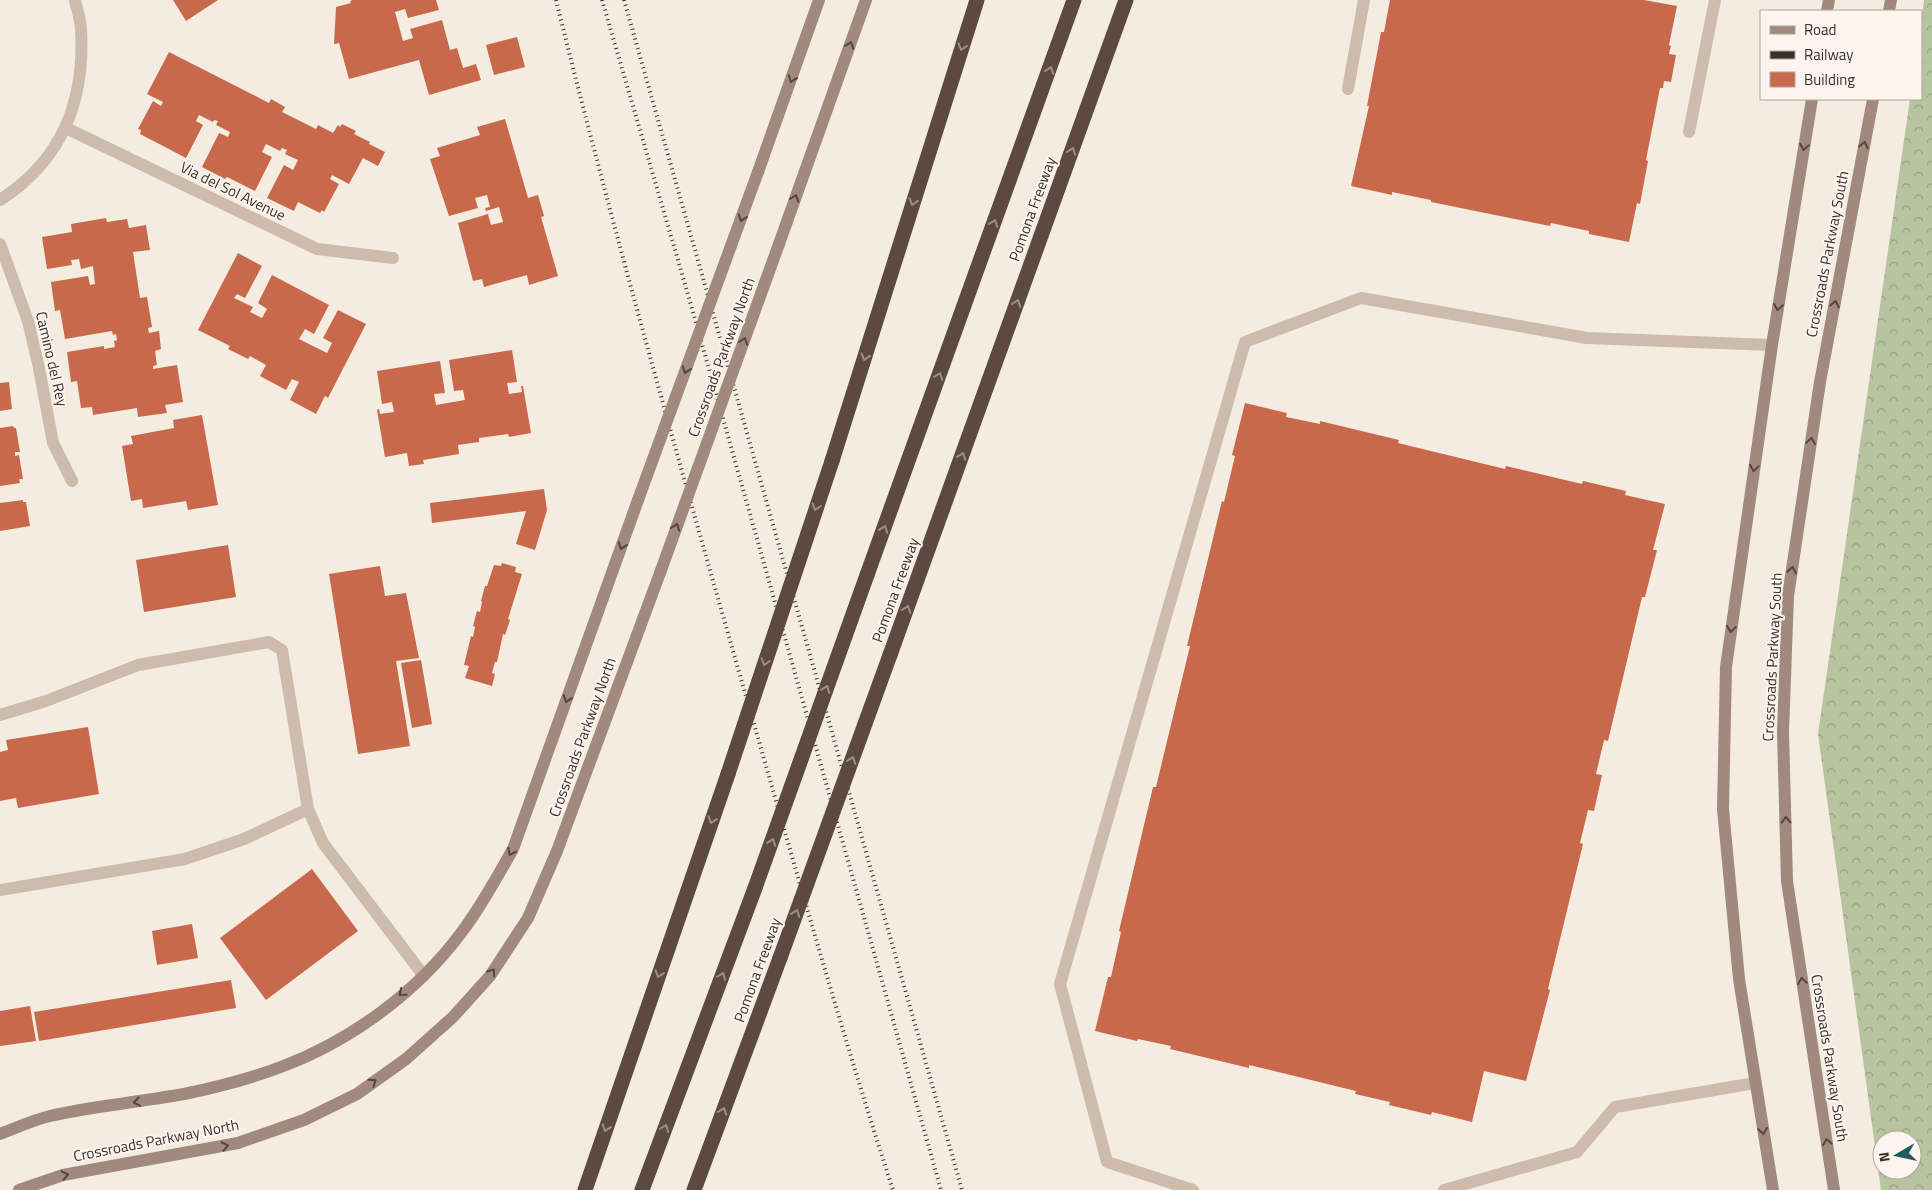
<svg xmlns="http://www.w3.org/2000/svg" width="1932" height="1190" font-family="'Titillium Web',sans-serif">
<defs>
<pattern id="forest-crowns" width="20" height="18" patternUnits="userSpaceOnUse" patternTransform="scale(1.25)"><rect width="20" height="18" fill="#b8c4a0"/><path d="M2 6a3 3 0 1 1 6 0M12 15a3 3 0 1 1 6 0" fill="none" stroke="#97a083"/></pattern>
</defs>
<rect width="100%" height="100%" fill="#f4ebe1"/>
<!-- forest -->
<path fill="url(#forest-crowns)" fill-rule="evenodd" d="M1924,0H1932V1190H1881L1818,734L1910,99H1921V24ZM1882,1140H1912V1170H1882Z"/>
<!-- building -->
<path fill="#c8694b" d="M173,0H218L186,21Z
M353,0H436L439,10L408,18L405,9L395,12L403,41L413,38L410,29L442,20L450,50L457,48L463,68L476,64L481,80L429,95L419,60L349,79L339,43L334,44L336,7L351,3L350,1Z
M1390,0H1644L1677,6L1669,45L1671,46L1669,54L1676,55L1671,82L1664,81L1663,88H1660L1646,160L1648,161L1640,204L1637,203L1629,242L1589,234V231L1551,223L1550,226L1431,202V200L1392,192V195L1351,186L1369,106H1367L1381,32H1384Z
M517,37L525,67L494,75L486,45Z
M169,52L269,103L271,99L285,107L282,112L316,129L318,125L333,133L338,125L340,127L342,124L356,131L354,134L370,142L369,144L385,152L378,166L363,158L349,184L332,175L330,179L339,184L324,212L322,210L320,213L298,202L294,211L267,198L284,165L293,170L298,160L285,154L287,150L282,148L280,151L266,144L262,152L272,157L255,191L227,177L225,179L202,167L219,133L228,137L230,132L216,125L218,121L214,120L213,122L199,115L196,121L203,125L186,158L140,134L141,130L138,129L153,101L161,106L163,102L147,94Z
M505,119L528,198L538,195L544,216L541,217L558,276L529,285L527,275L484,287L482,279L473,281L458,223L488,214L491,225L503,222L499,207L486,211L485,208L490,207L487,195L475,198L478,208L449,216L430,159L440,156L437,148L480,135L477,127Z
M106,218L107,222L127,219L129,228L146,225L150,250L133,252L140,298L147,297L152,327L148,328L149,333L159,331L161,349L155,351L157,365L153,366V369L177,365L183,402L165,405L167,413L138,417L137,408L93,415L92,407L81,408L77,381L71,382L67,352L104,346V349L115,347L114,341L117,340L116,334L113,335L112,331L65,339L60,310L55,311L51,282L88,276L90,285L95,284L93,266L81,269L79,259L71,260L72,265L47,269L42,237L72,232L71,224Z
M238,253L262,266L245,298L237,294L234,298L253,307L250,312L262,318L267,309L258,303L272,275L329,305L314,334L305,329L299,339L327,353L332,343L323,338L338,310L366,324L328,398L325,396L316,414L290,400L299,382L292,379L286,390L260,376L266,365L250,356L248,359L228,349L230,346L198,330Z
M512,350L517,382L507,383L509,394L522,392L521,386H523L531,433L509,437L508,434L479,438V442L458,445L459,454L423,460L424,464L409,466L407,453L385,457L377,410L379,409L380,414L394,412L392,402L382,404L377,371L440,361L445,393L434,394L436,405L465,400L463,390L454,391L449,360Z
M9,382L12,409L0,411V383Z
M1245,403L1287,413L1286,417L1320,424V421L1399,440L1398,443L1505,469L1506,466L1582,484L1583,481L1626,491L1625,495L1665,504L1653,550H1657L1645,597H1642L1608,741L1604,740L1596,774L1602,775L1594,811L1588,810L1580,843L1583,844L1548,989L1550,990L1526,1081L1484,1071L1472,1122L1432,1112L1431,1115L1389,1105L1390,1102L1355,1094L1356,1091L1249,1065V1068L1170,1049L1171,1046L1138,1039L1137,1041L1095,1031L1108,977H1111L1121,932L1119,931L1153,787H1156L1190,646H1187L1222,501L1224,502L1235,456L1232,455Z
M202,415L218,505L188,510L186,501L143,508L142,499L131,501L122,446L133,444L131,436L174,428L173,420Z
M13,426L14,428H16L20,452H15V456L19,455L23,479H19L20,483L0,486V428Z
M544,489L547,510L535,550L516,544L526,511L432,523L430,503Z
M23,500V502H26L30,526L0,531V503Z
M228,545L236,597L144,612L136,560Z
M502,563L516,567L515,572L522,574L508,619L510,620L505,635L503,634L497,662H495L492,673L495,674L492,686L465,678L469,666L464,665L471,636L473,637L475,627L473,626L477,611L480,612L482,602L481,601L485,586H487L494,565L501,566Z
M380,566L385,596L406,593L419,658L396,661L410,746L358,754L329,574Z
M421,660L432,724L412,728L401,663Z
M88,727L99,794L18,808L16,798L0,801V752L8,750L6,740Z
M312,869L358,931L266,1000L220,938Z
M192,924L198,958L157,965L152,931Z
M231,980L236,1008L39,1041L34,1012Z
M30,1006L36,1041L0,1046V1011Z"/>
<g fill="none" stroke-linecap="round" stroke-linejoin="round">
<!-- lane -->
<path stroke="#cdbbac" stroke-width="12" d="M1348,89L1364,0
M1689,132L1715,0
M0,715L46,701L138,665L269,642L282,650L308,809L323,843L424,976
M0,890L185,859L244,839L308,809
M1193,1190L1107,1162L1060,984L1245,342L1361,298L1587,338L1772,345
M1444,1190L1577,1152L1615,1107L1755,1083"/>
<!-- street -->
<path stroke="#cdbbac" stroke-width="12" d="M66,128L317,249L393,258
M0,200C62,160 85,102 81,30C81,20 77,10 75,0
M0,244L28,321L39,368L53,443L72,481"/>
<!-- secondary -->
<path stroke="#a18a7d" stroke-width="12" d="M1827,11L1829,0
M1889,11L1891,0
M758,172L819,0
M779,244L866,0
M0,1134C16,1128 33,1120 50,1116C94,1106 139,1102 184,1094C218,1087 253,1078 286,1065C353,1039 418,991 461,933C481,907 497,877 513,849L638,500
M19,1190L63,1175L238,1143L304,1120L357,1094L406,1059L453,1017L490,976L528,918L557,851L660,573
M1773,1190L1739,979L1723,809L1726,667L1772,345L1812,99
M1834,1190L1787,881L1783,732L1788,596L1820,382L1873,99"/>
<!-- highway -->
<path stroke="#5c4a42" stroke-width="15" d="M832,461L977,0
M867,575L1074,0
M890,655L1126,0
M585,1190L728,774
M642,1190L755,888
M694,1190L780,958"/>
<!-- rail -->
<path stroke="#3b302b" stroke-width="4" stroke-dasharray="1 4" stroke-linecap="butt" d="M556,0C612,226 675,448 739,672C789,845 837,1018 893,1190
M602,0L685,284L941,1190
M624,0L962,1190"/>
<!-- secondary-bridge -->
<path stroke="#a18a7d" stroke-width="12" d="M638,500L758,172
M660,573L779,244"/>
<!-- highway-bridge -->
<path stroke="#5c4a42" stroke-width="15" d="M728,774L832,461
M755,888L867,575
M780,958L890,655"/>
</g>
<!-- one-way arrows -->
<defs><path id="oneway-chevron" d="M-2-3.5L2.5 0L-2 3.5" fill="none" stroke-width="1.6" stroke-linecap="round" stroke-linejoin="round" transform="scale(1.25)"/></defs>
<g stroke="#544640">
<use href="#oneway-chevron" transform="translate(850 45) rotate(-70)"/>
<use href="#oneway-chevron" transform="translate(792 79) rotate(110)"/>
<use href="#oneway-chevron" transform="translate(1864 145) rotate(-79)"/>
<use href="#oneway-chevron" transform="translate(1804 147) rotate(99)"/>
<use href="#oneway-chevron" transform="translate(795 198) rotate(-70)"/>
<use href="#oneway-chevron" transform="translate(742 218) rotate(110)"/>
<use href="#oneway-chevron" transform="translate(1835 304) rotate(-79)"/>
<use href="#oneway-chevron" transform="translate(1778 307) rotate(99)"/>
<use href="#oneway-chevron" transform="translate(744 341) rotate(-70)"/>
<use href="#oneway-chevron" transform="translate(686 370) rotate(110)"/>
<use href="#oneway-chevron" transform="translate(1811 441) rotate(-82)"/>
<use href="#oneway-chevron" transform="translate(1754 468) rotate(98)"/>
<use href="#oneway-chevron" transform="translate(676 527) rotate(-70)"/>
<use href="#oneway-chevron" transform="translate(622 546) rotate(110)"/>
<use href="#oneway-chevron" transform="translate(1792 570) rotate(-81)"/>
<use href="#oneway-chevron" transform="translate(1731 629) rotate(98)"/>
<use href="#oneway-chevron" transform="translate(567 699) rotate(110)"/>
<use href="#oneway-chevron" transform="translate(1786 820) rotate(-91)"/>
<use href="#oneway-chevron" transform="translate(511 852) rotate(117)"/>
<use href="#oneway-chevron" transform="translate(492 972) rotate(-55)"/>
<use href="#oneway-chevron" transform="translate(1802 981) rotate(-99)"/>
<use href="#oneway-chevron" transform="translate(402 993) rotate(141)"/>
<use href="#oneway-chevron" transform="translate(373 1082) rotate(-35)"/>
<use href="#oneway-chevron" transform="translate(137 1102) rotate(170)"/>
<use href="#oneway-chevron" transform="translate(1763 1131) rotate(81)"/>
<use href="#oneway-chevron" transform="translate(1827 1142) rotate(-99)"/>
<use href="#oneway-chevron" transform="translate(225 1146) rotate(-12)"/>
<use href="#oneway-chevron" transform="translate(65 1175) rotate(-13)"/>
</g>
<g stroke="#9c8e87">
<use href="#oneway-chevron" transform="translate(962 47) rotate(107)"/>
<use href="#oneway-chevron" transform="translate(1050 70) rotate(-70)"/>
<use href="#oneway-chevron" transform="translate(1072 151) rotate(-70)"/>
<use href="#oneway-chevron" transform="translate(913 202) rotate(107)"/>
<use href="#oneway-chevron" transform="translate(994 223) rotate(-70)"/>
<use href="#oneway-chevron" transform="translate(1017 303) rotate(-70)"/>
<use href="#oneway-chevron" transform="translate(865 357) rotate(107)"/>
<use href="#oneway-chevron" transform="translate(939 376) rotate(-70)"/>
<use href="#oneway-chevron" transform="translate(962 456) rotate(-70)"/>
<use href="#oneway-chevron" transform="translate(816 507) rotate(108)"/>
<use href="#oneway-chevron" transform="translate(884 529) rotate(-70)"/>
<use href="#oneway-chevron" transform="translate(907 609) rotate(-70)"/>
<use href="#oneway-chevron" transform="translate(765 662) rotate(108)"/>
<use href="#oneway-chevron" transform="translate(826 689) rotate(-70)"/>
<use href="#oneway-chevron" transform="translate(852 760) rotate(-70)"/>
<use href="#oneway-chevron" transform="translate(712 820) rotate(109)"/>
<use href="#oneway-chevron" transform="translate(772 842) rotate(-70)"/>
<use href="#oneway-chevron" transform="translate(796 913) rotate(-70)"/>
<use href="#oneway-chevron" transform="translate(659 974) rotate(109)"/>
<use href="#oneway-chevron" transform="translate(722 976) rotate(-69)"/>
<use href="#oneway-chevron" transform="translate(723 1111) rotate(-70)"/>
<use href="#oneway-chevron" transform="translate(606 1128) rotate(109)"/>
<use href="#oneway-chevron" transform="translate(665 1128) rotate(-69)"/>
</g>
<g text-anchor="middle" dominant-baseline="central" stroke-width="4" stroke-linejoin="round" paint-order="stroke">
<!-- street labels -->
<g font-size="15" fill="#3b302b" stroke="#fbf5ee">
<text transform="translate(233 191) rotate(26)">Via del Sol Avenue</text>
<text transform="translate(1032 209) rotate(-70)">Pomona Freeway</text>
<text transform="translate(1827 254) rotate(-79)">Crossroads Parkway South</text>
<text transform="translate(721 357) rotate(-70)">Crossroads Parkway North</text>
<text transform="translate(52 359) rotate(77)">Camino del Rey</text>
<text transform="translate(895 590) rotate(-70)">Pomona Freeway</text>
<text transform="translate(1772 657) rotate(-87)">Crossroads Parkway South</text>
<text transform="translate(582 737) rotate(-70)">Crossroads Parkway North</text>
<text transform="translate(757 970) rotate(-70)">Pomona Freeway</text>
<text transform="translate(1830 1058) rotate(81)">Crossroads Parkway South</text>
<text transform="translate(156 1140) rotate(-11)">Crossroads Parkway North</text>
</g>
</g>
<!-- legend -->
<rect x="1760" y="10" width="162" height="90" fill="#fbf5ee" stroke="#aea6a0"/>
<rect x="1770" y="26" width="25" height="8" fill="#a18a7d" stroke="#aea6a0"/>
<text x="1804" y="35" font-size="15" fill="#3b302b">Road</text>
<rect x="1770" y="51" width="25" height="8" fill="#3b302b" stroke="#aea6a0"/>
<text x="1804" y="60" font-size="15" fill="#3b302b">Railway</text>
<rect x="1770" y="72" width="25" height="15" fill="#c8694b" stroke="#aea6a0"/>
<text x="1804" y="85" font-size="15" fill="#3b302b">Building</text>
<!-- north arrow -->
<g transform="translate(1897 1155) rotate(261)"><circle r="24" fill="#fbf5ee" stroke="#aea6a0"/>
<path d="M0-4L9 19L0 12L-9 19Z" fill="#1f5a5e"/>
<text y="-8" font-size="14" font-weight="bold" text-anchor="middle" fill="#3b302b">N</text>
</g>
</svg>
